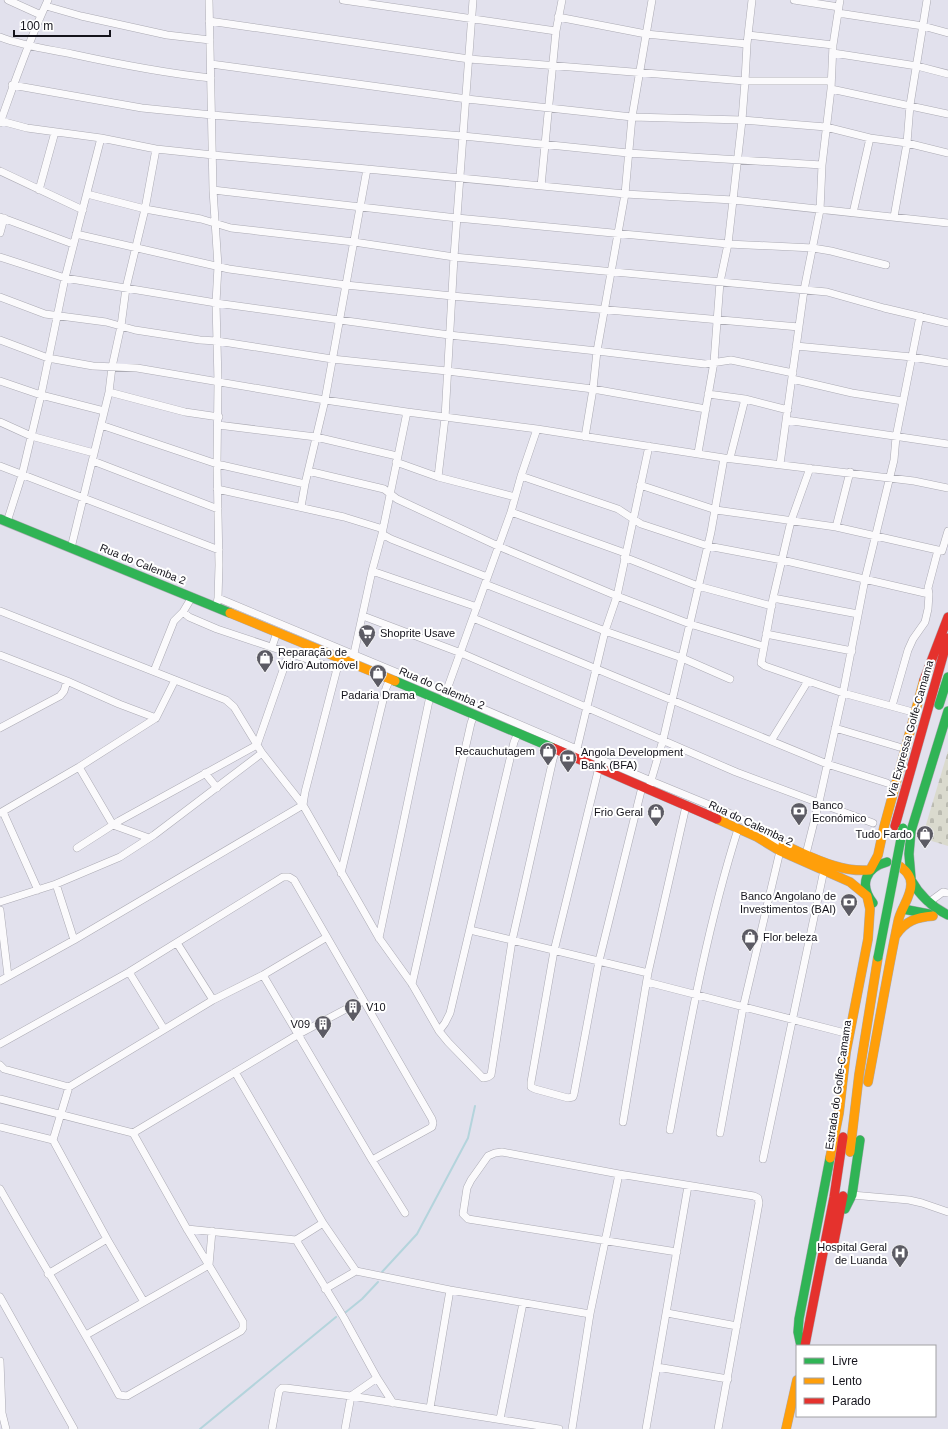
<svg xmlns="http://www.w3.org/2000/svg" width="948" height="1429" font-family="Helvetica,sans-serif">
<defs>
<pattern id="cemetery-stones" width="16" height="16" patternUnits="userSpaceOnUse"><rect width="16" height="16" fill="#dadace"/><path d="M2 7V4a2 2 0 0 1 4 0v3zM10 15v-3a2 2 0 0 1 4 0v3z" fill="#babab0"/></pattern>
</defs>
<rect width="100%" height="100%" fill="#e2e1ed"/>
<!-- cemetery -->
<path fill="url(#cemetery-stones)" d="M948,751V846L922,838Z"/>
<g fill="none" stroke-linecap="round" stroke-linejoin="round">
<!-- stream -->
<path stroke="#b4d4dc" stroke-width="2" d="M382,1272L417,1234L468,1138L475,1106
M346,1312L362,1299L378,1282
M200,1429L336,1317"/>
<!-- street casing -->
<g stroke="#abaab3" stroke-width="8">
<path id="street" d="M8,0L41,15
M209,0L213,190L218,266L216,303L218,382L217,464L219,565L218,598L217,603
M343,0L556,31
M794,0L839,7
M46,6L81,16L167,35L210,40
M838,13L923,26L948,33
M558,17L646,34L747,44
M209,21L469,59L745,81H831
M748,35L833,45
M0,37C23,46 47,49 72,54C118,64 164,73 211,78
M833,53L917,66L948,74
M211,64L467,99L632,117L742,120L826,127L870,138L907,143L948,153
M12,85L142,108L212,115L463,136L628,153L822,165
M831,89L948,114
M1,121L27,128L101,138
M0,123C15,81 29,40 48,0
M0,171L83,210
M541,186L556,31L562,0
M39,190L55,132
M213,190L457,218L728,244L813,248L831,251L886,265
M87,194L145,209L201,219L231,228L354,242L454,257L827,292L884,308L948,323
M853,213L870,138
M0,217L73,244
M894,217L907,143L910,105L927,0
M0,233L4,218
M76,234L229,269L346,285L452,296L799,327
M0,257L65,278L216,303L449,335L597,351L705,364L731,360L793,373
M0,297L45,314L106,322L135,330L200,340L217,341L332,359L447,371L593,389L706,409
M0,340L48,358L93,366L137,368L325,400L407,412L537,429L724,458L914,481L948,488
M796,346L912,357L948,363
M792,379L852,393L903,401
M0,381L41,395L104,411
M109,392L185,412L219,417
M708,394L745,399L788,410
M786,420L948,444
M0,422L31,436L94,453
M101,425L217,464L305,484
M218,425L316,437L397,456
M585,437L593,389L597,351L625,194L632,117L652,0
M698,453L714,362L720,282L728,244L733,200L742,120L745,81L747,44L752,0
M730,458L745,399
M93,461L218,509
M396,462L438,477L515,497
M780,464L804,290L820,210L822,165L831,89L833,45L840,0
M0,466L219,550
M810,468L791,521L773,598L761,663L765,666L843,693L909,711
M308,471L384,489L397,499L498,546L617,596L690,624L763,646
M521,476L618,509L641,524L708,546L782,560L929,594L928,588L938,550
M438,477L445,418L454,257L473,0
M640,485L716,510L836,527L942,551L948,531
M217,489L344,517L383,529
M301,507L305,484L325,400L367,169
M511,512L625,553
M7,522L22,475L41,395L65,278L101,138L156,149L213,155L367,169L625,194L733,200L948,223
M836,527L850,472
M382,534L391,539L487,577
M71,548L109,392L112,367L121,326L126,288L145,209L156,149
M624,557L698,586L772,606
M372,571L477,607
M485,584L605,631L682,658L730,679
M218,598L446,693L651,781L729,813L751,824L783,845
M773,598L858,614
M0,611L226,700L234,707L262,753L303,805L379,938L412,984L439,1031L448,1042L483,1078L488,1077L491,1075L512,941L553,759L556,749
M183,612L189,617L217,629L337,669
M363,616L461,653L736,772L873,823
M473,618L827,764L887,783
M766,634L852,651
M272,647L277,632
M0,655L67,681L119,704L156,718
M353,658L372,571L382,534L407,412
M154,671L174,621L183,612L192,597
M445,695L511,512L521,476L537,429
M892,706L908,650L913,639L925,622L928,609L929,594
M0,728L60,696L64,691L67,681
M835,728L899,747
M771,741L808,681
M576,753L605,631L617,596L649,446
M79,767L113,825L149,838
M599,767L554,951L531,1082V1087L535,1089L568,1098L573,1097L574,1094L599,961L642,787
M205,773L217,788
M650,784L663,740L711,532L724,458
M303,805L305,792L338,665
M3,812L38,890
M0,813L79,767L156,718L175,680
M77,848L119,821L257,745L289,653
M806,854L819,802L843,693L865,579L894,460L896,437L920,316
M341,873L386,688L390,679
M56,884L74,940
M0,902L56,884L120,857L154,835L262,753
M928,903L943,892L948,893
M0,910L8,976
M470,930L648,973
M379,938L430,696
M177,943L213,1000
M129,972L164,1029
M263,975L372,1160L405,1213
M0,981L74,940L303,805
M647,982L849,1034
M412,984L471,723L474,715
M439,1031L445,1023L450,1013L514,742L518,733
M0,1044L129,972L283,877H289L294,880L432,1119L433,1123L432,1127L372,1160
M0,1065L4,1069L69,1087
M235,1072L323,1223L356,1271L450,1290L590,1314
M0,1099L133,1133L187,1229L243,1322V1328L241,1331L127,1396L119,1395C81,1325 39,1258 0,1189
M623,1122L648,973L686,806
M0,1127L53,1140L69,1087L213,1000L263,975L327,937
M670,1130C689,1029 707,927 738,829
M133,1133L299,1034L363,1000
M720,1133L743,1008L780,851
M53,1140L107,1239L144,1302
M763,1159L824,870
M852,1195L909,1200L922,1203L948,1212
M187,1229L296,1240L323,1223
M296,1240L344,1318L377,1378L393,1403
M677,1252L468,1219L463,1214L467,1188L471,1180L488,1156L495,1153L502,1152L619,1174L754,1196L758,1198L759,1203L718,1429
M48,1274L107,1239
M325,1289L356,1271
M0,1297L74,1429H72
M667,1313L737,1326
M86,1335L209,1265L212,1231
M0,1361L2,1413L6,1429
M657,1367L728,1379
M430,1408L450,1290
M500,1419L523,1303
M272,1429L279,1391L282,1388H286L351,1396L559,1429
M345,1429L351,1396L377,1378
M572,1429L590,1314L619,1174
M646,1429L688,1186"/>
</g>
<!-- fast casing -->
<g stroke="#abaab3" stroke-width="10">
<path id="fast" d="M0,519L230,613
M395,681L553,748
M939,705L948,677
M911,878L909,854L911,831L948,711
M911,880C920,896 932,907 948,915
M873,903C859,885 865,868 887,862
M903,909L929,914
M845,1209L852,1195L860,1140
M801,1346L798,1332L799,1319L830,1158"/>
</g>
<!-- slow casing -->
<g stroke="#abaab3" stroke-width="10">
<path id="slow" d="M230,613L395,681
M717,819L757,837L780,851L850,882L867,896
M783,845C810,856 839,873 870,870
M870,870L878,855L884,827L924,680
M896,935C905,921 917,917 933,916
M868,1082C878,1029 887,975 898,922C900,909 911,898 911,884C911,875 905,870 898,865
M850,1152L859,1075L878,957
M830,1158L839,1113L846,1052L868,939L870,909L867,896
M786,1429L797,1380"/>
</g>
<!-- jam casing -->
<g stroke="#abaab3" stroke-width="10">
<path id="jam" d="M924,680L948,617
M553,748L717,819
M895,826L948,638
M833,1247L843,1196
M805,1345L834,1197L843,1137"/>
</g>
<!-- street -->
<use href="#street" stroke="#fbfafc" stroke-width="7"/>
<!-- fast -->
<use href="#fast" stroke="#30b455" stroke-width="9"/>
<!-- slow -->
<use href="#slow" stroke="#ff9f0a" stroke-width="9"/>
<!-- jam -->
<use href="#jam" stroke="#e5322d" stroke-width="9"/>
<!-- fast-bridge casing -->
<g stroke="#c1c1c7" stroke-width="10" stroke-linecap="butt">
<path id="fast-bridge" d="M878,957L903,828"/>
</g>
<!-- fast-bridge -->
<use href="#fast-bridge" stroke="#30b455" stroke-width="9"/>
</g>
<!-- icons -->
<defs>
<g id="supermarket-pin" transform="scale(0.9)"><path d="M0 17L-7.5 6A9.5 9.5 0 1 1 7.5 6Z" fill="#5c5b64" stroke="#fff"/><path d="M-6-5.5h2.5l.6 2H6L4.5 2H-2.5L-4.4-4H-6ZM-1.5 3.2a1.3 1.3 0 1 0 .1 0ZM3 3.2a1.3 1.3 0 1 0 .1 0Z" fill="#fff"/></g>
<g id="shop-pin" transform="scale(0.9)"><path d="M0 17L-7.5 6A9.5 9.5 0 1 1 7.5 6Z" fill="#5c5b64" stroke="#fff"/><path d="M-5-2.5h2.3a2.7 3.5 0 0 1 5.4 0H5L5.5 6h-11ZM-1.5-2.5h3a1.5 2.3 0 0 0-3 0Z" fill="#fff"/></g>
<g id="bank-pin" transform="scale(0.9)"><path d="M0 17L-7.5 6A9.5 9.5 0 1 1 7.5 6Z" fill="#5c5b64" stroke="#fff"/><path d="M-6-4H6V4H-6ZM0-2.3a2.3 2.3 0 1 0 0 4.6a2.3 2.3 0 1 0 0-4.6Z" fill="#fff"/></g>
<g id="building-pin" transform="scale(0.9)"><path d="M0 17L-7.5 6A9.5 9.5 0 1 1 7.5 6Z" fill="#5c5b64" stroke="#fff"/><path d="M-4-6H4V6H1V3H-1V6H-4ZM-2.5-4.3h1.7v1.8h-1.7ZM.8-4.3h1.7v1.8H.8ZM-2.5-1h1.7V.8h-1.7ZM.8-1h1.7V.8H.8Z" fill="#fff"/></g>
<g id="hospital-pin" transform="scale(0.9)"><path d="M0 17L-7.5 6A9.5 9.5 0 1 1 7.5 6Z" fill="#5c5b64" stroke="#fff"/><path d="M-5-5h3v3.5h4V-5h3V5h-3V1.5h-4V5h-3Z" fill="#fff"/></g>
</defs>
<g fill-rule="evenodd">
<use href="#supermarket-pin" x="367" y="633"/>
<use href="#shop-pin" x="265" y="658"/>
<use href="#shop-pin" x="378" y="673"/>
<use href="#shop-pin" x="548" y="751"/>
<use href="#bank-pin" x="568" y="758"/>
<use href="#bank-pin" x="799" y="811"/>
<use href="#shop-pin" x="656" y="812"/>
<use href="#shop-pin" x="925" y="834"/>
<use href="#bank-pin" x="849" y="902"/>
<use href="#shop-pin" x="750" y="937"/>
<use href="#building-pin" x="353" y="1007"/>
<use href="#building-pin" x="323" y="1024"/>
<use href="#hospital-pin" x="900" y="1253"/>
</g>
<g text-anchor="middle" dominant-baseline="central" stroke-width="4" stroke-linejoin="round" paint-order="stroke">
<!-- street labels -->
<g font-size="11" fill="#14131b" stroke="#fff">
<text transform="translate(143 564) rotate(22)">Rua do Calemba 2</text>
<text transform="translate(442 688) rotate(23)">Rua do Calemba 2</text>
<text transform="translate(910 729) rotate(-74)">Via Expressa Golfe-Camama</text>
<text transform="translate(751 823) rotate(25)">Rua do Calemba 2</text>
<text transform="translate(838 1085) rotate(-82)">Estrada do Golfe-Camama</text>
</g>
<!-- poi labels -->
<g font-size="11" fill="#14131b" stroke="#fff" text-anchor="start">
<text x="380" y="633">Shoprite Usave</text>
<text x="278" y="652">Reparação de<tspan x="278" dy="13">Vidro Automóvel</tspan></text>
<text x="378" y="695" text-anchor="middle">Padaria Drama</text>
<text x="535" y="751" text-anchor="end">Recauchutagem</text>
<text x="581" y="752">Angola Development<tspan x="581" dy="13">Bank (BFA)</tspan></text>
<text x="812" y="805">Banco<tspan x="812" dy="13">Económico</tspan></text>
<text x="643" y="812" text-anchor="end">Frio Geral</text>
<text x="912" y="834" text-anchor="end">Tudo Fardo</text>
<text x="836" y="896" text-anchor="end">Banco Angolano de<tspan x="836" dy="13">Investimentos (BAI)</tspan></text>
<text x="763" y="937">Flor beleza</text>
<text x="366" y="1007">V10</text>
<text x="310" y="1024" text-anchor="end">V09</text>
<text x="887" y="1247" text-anchor="end">Hospital Geral<tspan x="887" dy="13">de Luanda</tspan></text>
</g>
</g>
<!-- legend -->
<rect x="796" y="1345" width="140" height="72" fill="#ffffff" stroke="#a1a1a4"/>
<rect x="804" y="1358" width="20" height="6" fill="#30b455" stroke="#a1a1a4"/>
<text x="832" y="1365" font-size="12" fill="#14131b">Livre</text>
<rect x="804" y="1378" width="20" height="6" fill="#ff9f0a" stroke="#a1a1a4"/>
<text x="832" y="1385" font-size="12" fill="#14131b">Lento</text>
<rect x="804" y="1398" width="20" height="6" fill="#e5322d" stroke="#a1a1a4"/>
<text x="832" y="1405" font-size="12" fill="#14131b">Parado</text>
<!-- scale -->
<path d="M14 30v6h96v-6" fill="none" stroke="#14131b" stroke-width="2"/>
<text x="20" y="30" font-size="12" fill="#14131b" stroke="#ffffff" stroke-width="3" paint-order="stroke">100 m</text>
</svg>
